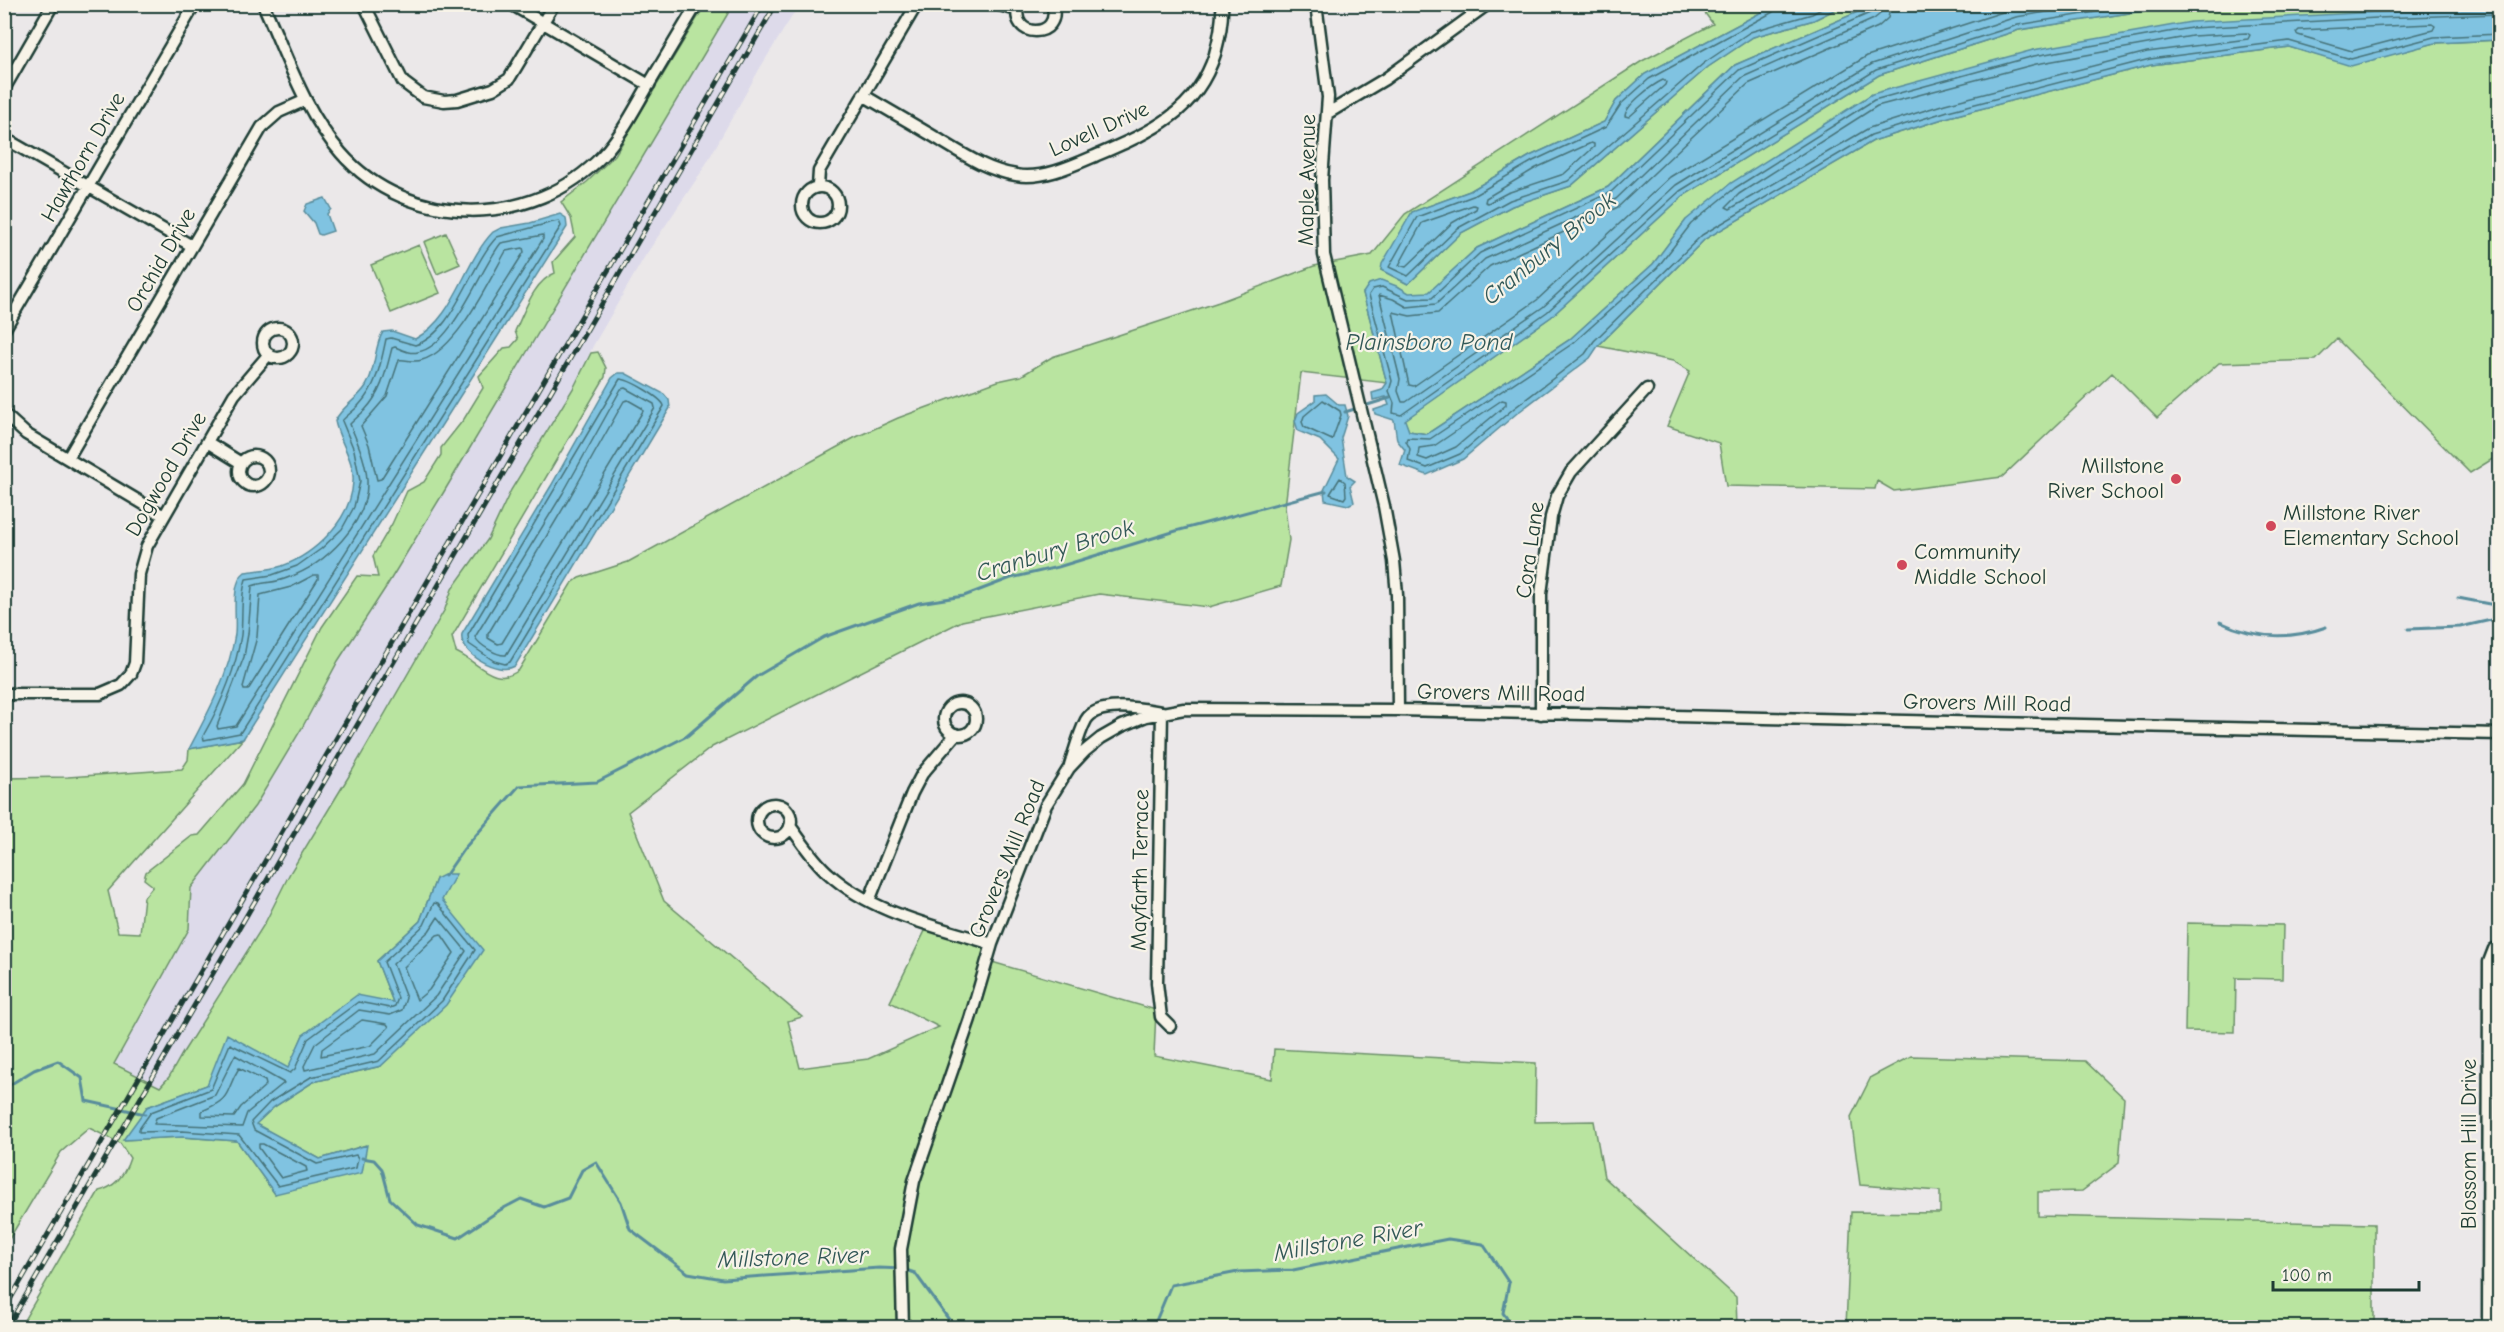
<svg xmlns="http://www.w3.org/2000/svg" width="2504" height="1332" font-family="'Comic Neue',sans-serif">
<rect width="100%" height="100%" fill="#ebe8e9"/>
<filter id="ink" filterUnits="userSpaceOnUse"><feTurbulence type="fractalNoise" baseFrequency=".0167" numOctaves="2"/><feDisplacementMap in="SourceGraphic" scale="12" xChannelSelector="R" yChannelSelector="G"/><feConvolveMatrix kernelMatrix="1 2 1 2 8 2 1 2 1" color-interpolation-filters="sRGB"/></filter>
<g filter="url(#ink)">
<!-- built -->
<path fill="#dddaea" d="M733,5H799L760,68L702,171L645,256L593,346L574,387L511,490L488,539L452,589L445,609L352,771L290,873L265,923L182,1054L169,1077L160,1087L113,1064L189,929L191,888L255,806L302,728L338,661L386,587L442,495Z"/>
<!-- green -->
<path fill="#b9e4a0" stroke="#6c906a" stroke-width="1.5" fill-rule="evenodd" d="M705,5H733L442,495L386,587L338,661L302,728L255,806L191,888L189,929L114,1064L160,1087L169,1077L182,1054L265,923L290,873L352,771L445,609L452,589L488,539L511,490L574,387L591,353L598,352L606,368L605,377L452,637L456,652C477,661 495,689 519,670L571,584L579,578L628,562L854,438L898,418L998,381L1021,376L1052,357L1219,302L1314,266L1372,255L1405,214L1642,61L1713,24L1699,5H1775L1645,74L1616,101L1604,122L1530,156L1470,191L1412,212L1381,270L1408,284L1461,233L1512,206L1571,186L1708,67L1753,37L1814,20L1844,5H1874L1735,65L1608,187L1477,248L1429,293L1409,294L1399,287L1363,293L1387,383L1301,373L1285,507L1289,540L1281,586L1209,607L1099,594L962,621L712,747L628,812L664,901L802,1017L788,1021L800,1068L868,1059L939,1027L890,1002L926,929L997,950L992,962L1156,1010L1154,1056L1272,1079L1274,1049L1536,1063L1535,1122L1594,1121L1604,1177L1736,1297L1737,1327H20L99,1191C116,1187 125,1174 130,1158L120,1143L89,1128L61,1152L5,1246V778L68,777L182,769L188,760L189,749L243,739L108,891L118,932L140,933L144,897L153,886L144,879L146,872L192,836L199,835L243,784L322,627L357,576L378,577L373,556L392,524L407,491L424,482L441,455V448L464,419L483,388L479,376L504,348L511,347L518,339L515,331C525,311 533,282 555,273L553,262L575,237L571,218L561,202L587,182L615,155ZM436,879L442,900L381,1066L313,1082L274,1107L255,1124L320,1159L366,1145L275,1194L237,1141L182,1137L124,1140L147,1107L207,1085L289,1068L303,1035L393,1002L377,961L420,921Z
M2182,5H2499V8L2033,50L1686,220L1653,264L1569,340L1427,434L1409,431L1404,420L1551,317L1683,196L1879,75L2019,30Z
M2499,40V455L2470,473L2337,339L2316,360L2219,363L2157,418L2112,373L2002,477L1894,491L1877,481L1875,489L1726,486L1719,443L1667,426L1690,371L1673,361L1598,346L1705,239L1873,141L1949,117L2151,65L2289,47L2351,65L2435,43Z
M446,233L460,264L437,274L424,242Z
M419,245L440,293L391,313L371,265Z
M2187,923L2283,925L2282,979L2236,978L2235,1032L2185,1031Z
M1911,1056L2085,1061L2124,1098L2119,1163L2082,1191L2038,1192V1216L2374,1224V1327H1846L1851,1212L1940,1213V1191L1860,1185L1851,1117L1871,1077Z"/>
<!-- water -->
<path fill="#80c3e1" stroke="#598d9c" stroke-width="1.5" d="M1775,5H1844L1814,20L1753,37L1708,67L1571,186L1512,206L1461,233L1408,284L1381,270L1382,264L1412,212L1470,191L1530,156L1604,122L1616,101L1645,74Z
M1874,5H2182L2019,30L1879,75L1683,196L1551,317L1405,420L1409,431L1427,434L1569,340L1653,264L1686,220L1731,183L1872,94L2033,50L2191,22L2377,12L2499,8V40L2435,43L2351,66L2289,47L2151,65L1949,117L1873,141L1705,239L1598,346L1590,358L1516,414L1463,459L1427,475L1400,465L1405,450L1397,440L1394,420L1375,414L1374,410L1389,405L1386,397L1373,400L1372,393L1382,390L1387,383L1363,293L1369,284L1381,280L1399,287L1409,293L1429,292L1477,248L1608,187L1735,65Z
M325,198L331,209L327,214L333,231L321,235L318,234L314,223L304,211L307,204Z
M560,214L566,218L567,227L243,739L189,749C208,713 229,675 235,634C237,617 230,583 245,572C258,570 270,570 282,566C315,554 351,520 353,482C355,460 339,442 335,421C341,407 358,399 366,386C376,370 374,345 383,332L392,331L415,339C456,317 463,263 493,232L501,228L530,223Z
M618,373H625L664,394L669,400L670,408L515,666C498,676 458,653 462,634L551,486L612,378Z
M1326,394L1339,405H1345L1348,416L1341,438L1347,476L1355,481L1350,486L1354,502L1348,505L1325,500L1324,490L1339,459L1320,440L1298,431L1295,421L1298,413L1315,401V395Z
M446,874H456L442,900L483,950L446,1005L381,1066L313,1082L274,1107L256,1124L320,1159L367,1145L362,1173L275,1194L237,1141L182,1137L123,1140L147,1107L207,1085L227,1034L288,1068L303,1035L357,995L393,1002L377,961L420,921L436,879Z"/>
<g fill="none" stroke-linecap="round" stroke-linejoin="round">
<!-- shore -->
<path stroke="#467379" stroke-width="1.5" d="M1776,4L1773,12L1649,79L1621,104L1606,127L1533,161L1473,196L1417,217L1389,267L1408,276L1458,228L1510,200L1568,181L1704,63L1750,32L1812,14L1831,4
M1874,4L1870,13L1739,70L1611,192L1480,253L1432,298L1408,299L1382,287L1373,289L1369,295L1392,381L1389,391L1394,403L1393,413L1401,415L1547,312L1680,191L1876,70L2018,25L2144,4
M1882,4L1880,14L1874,19L1743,77L1616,199L1485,259L1436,304L1407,307L1393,299L1379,295L1400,379L1398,391L1402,402H1406L1543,307L1676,185L1872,64L2016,17L2096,4
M1891,4L1888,18L1878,27L1748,84L1618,207L1490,266L1438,313L1410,316L1393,312L1409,385L1414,386L1537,300L1670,177L1867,56L2012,9L2039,4
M2500,14L2377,18L2191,28L2034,56L1874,100L1735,188L1691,224L1657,268L1572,344L1430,439L1407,438L1406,441L1410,449L1408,461L1427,468L1460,454L1513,409L1585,354L1594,341L1702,235L1871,135L1948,111L2150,59L2289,41L2351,59L2434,37L2500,34
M2432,24L2435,26L2433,30L2352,51L2298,35L2296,33L2299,30Z
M2247,33L2250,35L2248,39L2147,52L1945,104L1869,128L1730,209L1726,207L1739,194L1877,106L2036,64L2192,36Z
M1663,80L1666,82L1665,85L1629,117L1625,116C1626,105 1652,85 1663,80Z
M1591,143L1594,144V147L1564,174L1507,193L1488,203L1485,202L1486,198L1536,168Z
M1473,205L1477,206L1476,209L1452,223L1406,267L1399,265L1422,223Z
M553,222L559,221L561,226L240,733L204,740L203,736C220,706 236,669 241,635C243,616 240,597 246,579L272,575L297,566L321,549L342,529L354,507L360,481L354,450L342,421C347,415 354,411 359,405C377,386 381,363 386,339L391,338L415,345C454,334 470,264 497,237Z
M543,235V239L236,726L218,729L217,726L244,657L248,634L252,586C263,582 276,583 287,578C325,565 369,523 367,480C366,460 357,442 350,424C355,419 360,415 365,410C382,392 386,371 392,348L395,347C402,350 410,354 418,352C453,346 480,269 501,243Z
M523,248L524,252L381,479L377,480L369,445L361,426L387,396L399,360C406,359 414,363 422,360C457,350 489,281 506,251Z
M620,379C629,379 662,398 664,406L510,662L505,664L494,661L469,644L468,635Z
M625,388L654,404L655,408L506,655C497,656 479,645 475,637L563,493L621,389Z
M628,400L642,408L643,411L502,643L498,644L488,638V634L570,497L624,401Z
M1323,400L1340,411L1341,415L1332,440L1304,427L1302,422L1304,416Z
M1502,400L1506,401V405L1456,447L1427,460L1418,457L1419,448L1434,446Z
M1340,478L1345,482L1346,496L1344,499L1330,494Z
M314,575H318V579L248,690H244L243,687L257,637L260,595L291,587Z
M434,903L438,904L475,950L442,1001L379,1061L311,1077L270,1102L251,1122L254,1130L317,1164L356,1155L358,1158L356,1168L278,1186L239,1135L182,1131L139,1132V1129L151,1112L211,1089L230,1044L290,1073L295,1069L308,1039L358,1002L390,1008L395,1006L398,998L384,962L424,925Z
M438,917L466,951L436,996L375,1054L305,1070L304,1066L315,1044L359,1010L390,1015L402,1010L406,998L393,964L429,931Z
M441,934L454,953L429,990L417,1000L404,967L437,935Z
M362,1020L387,1024L389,1027L370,1046L321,1056L322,1049Z
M235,1055L284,1083L247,1113L242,1127L154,1124L156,1118L215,1095Z
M239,1068L265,1081L266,1085L241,1107L234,1117L202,1116V1111C234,1098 224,1092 239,1068Z
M259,1144H263L306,1167L307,1171L281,1178L259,1148Z"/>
<!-- stream -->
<path stroke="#598d9c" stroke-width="3" d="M1345,412L1390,398
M2458,598L2500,606
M2220,622C2255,639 2290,640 2326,627
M2408,629L2460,627L2500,618
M445,876L463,850L519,786L597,782L687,736L757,676L824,637L919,603L964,596L1011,578L1058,567L1176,531L1326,491
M4,1086H8L34,1070L58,1061L82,1078L86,1101L145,1114
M362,1158L374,1160L382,1169L390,1199L418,1225L458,1238L500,1210L521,1199L544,1207L568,1198L582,1170L596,1162L621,1202L630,1229L688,1273L723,1279L879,1268L903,1269L915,1273L955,1328
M1153,1328L1171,1285L1238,1272L1293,1270L1448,1239L1483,1244L1509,1283L1503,1313L1514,1328"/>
<!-- minor casing -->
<g stroke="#1f3d34" stroke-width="15">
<path id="minor" d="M263,4C286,54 304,111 341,153C408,230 534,229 603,155C622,134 634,110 648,86C664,59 680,32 697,4
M364,4L403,82L423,97L444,101L457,100L493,89L509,79L554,4
M511,4L649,85
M996,4L1017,10
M1019,4C1007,40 1064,40 1052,4
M1316,4L1328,97L1322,180L1324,255L1384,506L1394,561L1397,595L1398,710
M4,89L53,4
M863,95C888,110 913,124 938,139C963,154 986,170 1016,175C1041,180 1072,166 1095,156C1148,133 1196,114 1215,54C1219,39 1223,20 1222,4
M1328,113L1385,79L1488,4
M4,138L192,246
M818,186L819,171L917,4
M802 205a18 18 0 1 1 36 0a18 18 0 1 1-36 0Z
M263 343a15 15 0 1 1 30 0a15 15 0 1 1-30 0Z
M4,330L195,4
M4,414L26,434L164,516
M207,442L241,463
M239 471a15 15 0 1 1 30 0a15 15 0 1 1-30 0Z
M68,458L262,127L279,112L306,100
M4,694H100L121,685L131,674L135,663L139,574L147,546L234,395L269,354
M944 719a16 16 0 1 1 32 0a16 16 0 1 1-32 0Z
M1541,714V594L1551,517L1557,496L1571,472L1647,389
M1070,765C1075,750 1079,733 1086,720C1097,700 1143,709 1162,712L1157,983L1161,1017L1170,1026
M757 821a17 17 0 1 1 34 0a17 17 0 1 1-34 0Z
M790,826C802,842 813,860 828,873C873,914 936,926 992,944
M869,901L912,793L922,774L956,734
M903,1328L901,1249L914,1181L970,1019L992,944L1046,805L1069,768L1085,751L1101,738L1122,726L1146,716L1184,709L1398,710L2500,734
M2488,1328L2489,962L2494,949L2500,947"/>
</g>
<!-- minor -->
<use href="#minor" stroke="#f7f3e8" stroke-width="10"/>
<!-- rail casing -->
<g stroke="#1f3d34" stroke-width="5">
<path id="rail" d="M4,1310L763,4
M7,1328L776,4"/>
</g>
<!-- rail -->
<use href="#rail" stroke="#f7f3e8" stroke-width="3" stroke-dasharray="9" stroke-linecap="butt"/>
</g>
</g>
<!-- markers -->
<g fill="#d1495b" stroke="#f7f3e8" stroke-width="2">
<circle cx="2176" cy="479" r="6"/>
<circle cx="2271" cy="526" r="6"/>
<circle cx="1902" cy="565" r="6"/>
</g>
<g text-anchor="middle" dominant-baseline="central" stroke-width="4.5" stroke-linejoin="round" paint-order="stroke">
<!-- street labels -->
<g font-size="22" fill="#1f3d34" stroke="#f7f3e8">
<text transform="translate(1099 129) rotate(-24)">Lovell Drive</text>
<text transform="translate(83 157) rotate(-60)">Hawthorn Drive</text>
<text transform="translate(1307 180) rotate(-89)">Maple Avenue</text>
<text transform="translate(161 260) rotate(-60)">Orchid Drive</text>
<text transform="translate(166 474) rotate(-60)">Dogwood Drive</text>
<text transform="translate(1530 550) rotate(-82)">Cora Lane</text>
<text transform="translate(1501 693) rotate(1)">Grovers Mill Road</text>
<text transform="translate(1987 703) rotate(1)">Grovers Mill Road</text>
<text transform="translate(1007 859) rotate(-68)">Grovers Mill Road</text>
<text transform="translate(1140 870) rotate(-89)">Mayfarth Terrace</text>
<text transform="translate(2469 1144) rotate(-90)">Blossom Hill Drive</text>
</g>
<!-- poi labels -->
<g font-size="22" fill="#1f3d34" stroke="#f7f3e8" text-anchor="start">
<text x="2164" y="466" text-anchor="end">Millstone<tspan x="2164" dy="25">River School</tspan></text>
<text x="2283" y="513">Millstone River<tspan x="2283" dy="25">Elementary School</tspan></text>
<text x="1914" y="552">Community<tspan x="1914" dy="25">Middle School</tspan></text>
</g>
<!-- water labels -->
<g font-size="24" font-style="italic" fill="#325857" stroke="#f7f3e8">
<text transform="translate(1549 248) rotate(-39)">Cranbury Brook</text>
<text x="1429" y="342">Plainsboro Pond</text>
<text transform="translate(1055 550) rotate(-17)">Cranbury Brook</text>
<text transform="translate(1348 1240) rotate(-10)">Millstone River</text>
<text transform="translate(793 1257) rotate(-2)">Millstone River</text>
</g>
</g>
<!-- margin -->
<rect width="2504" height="1332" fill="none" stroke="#f7f3e8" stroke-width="24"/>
<rect x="12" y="12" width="2480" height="1308" fill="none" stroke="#1f3d34" stroke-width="2" filter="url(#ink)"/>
<!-- scale -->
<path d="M2273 1281v9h146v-9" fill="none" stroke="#1f3d34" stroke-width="3"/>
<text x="2282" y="1281" font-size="18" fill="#1f3d34" stroke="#f7f3e8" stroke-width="4.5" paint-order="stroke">100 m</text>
</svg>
